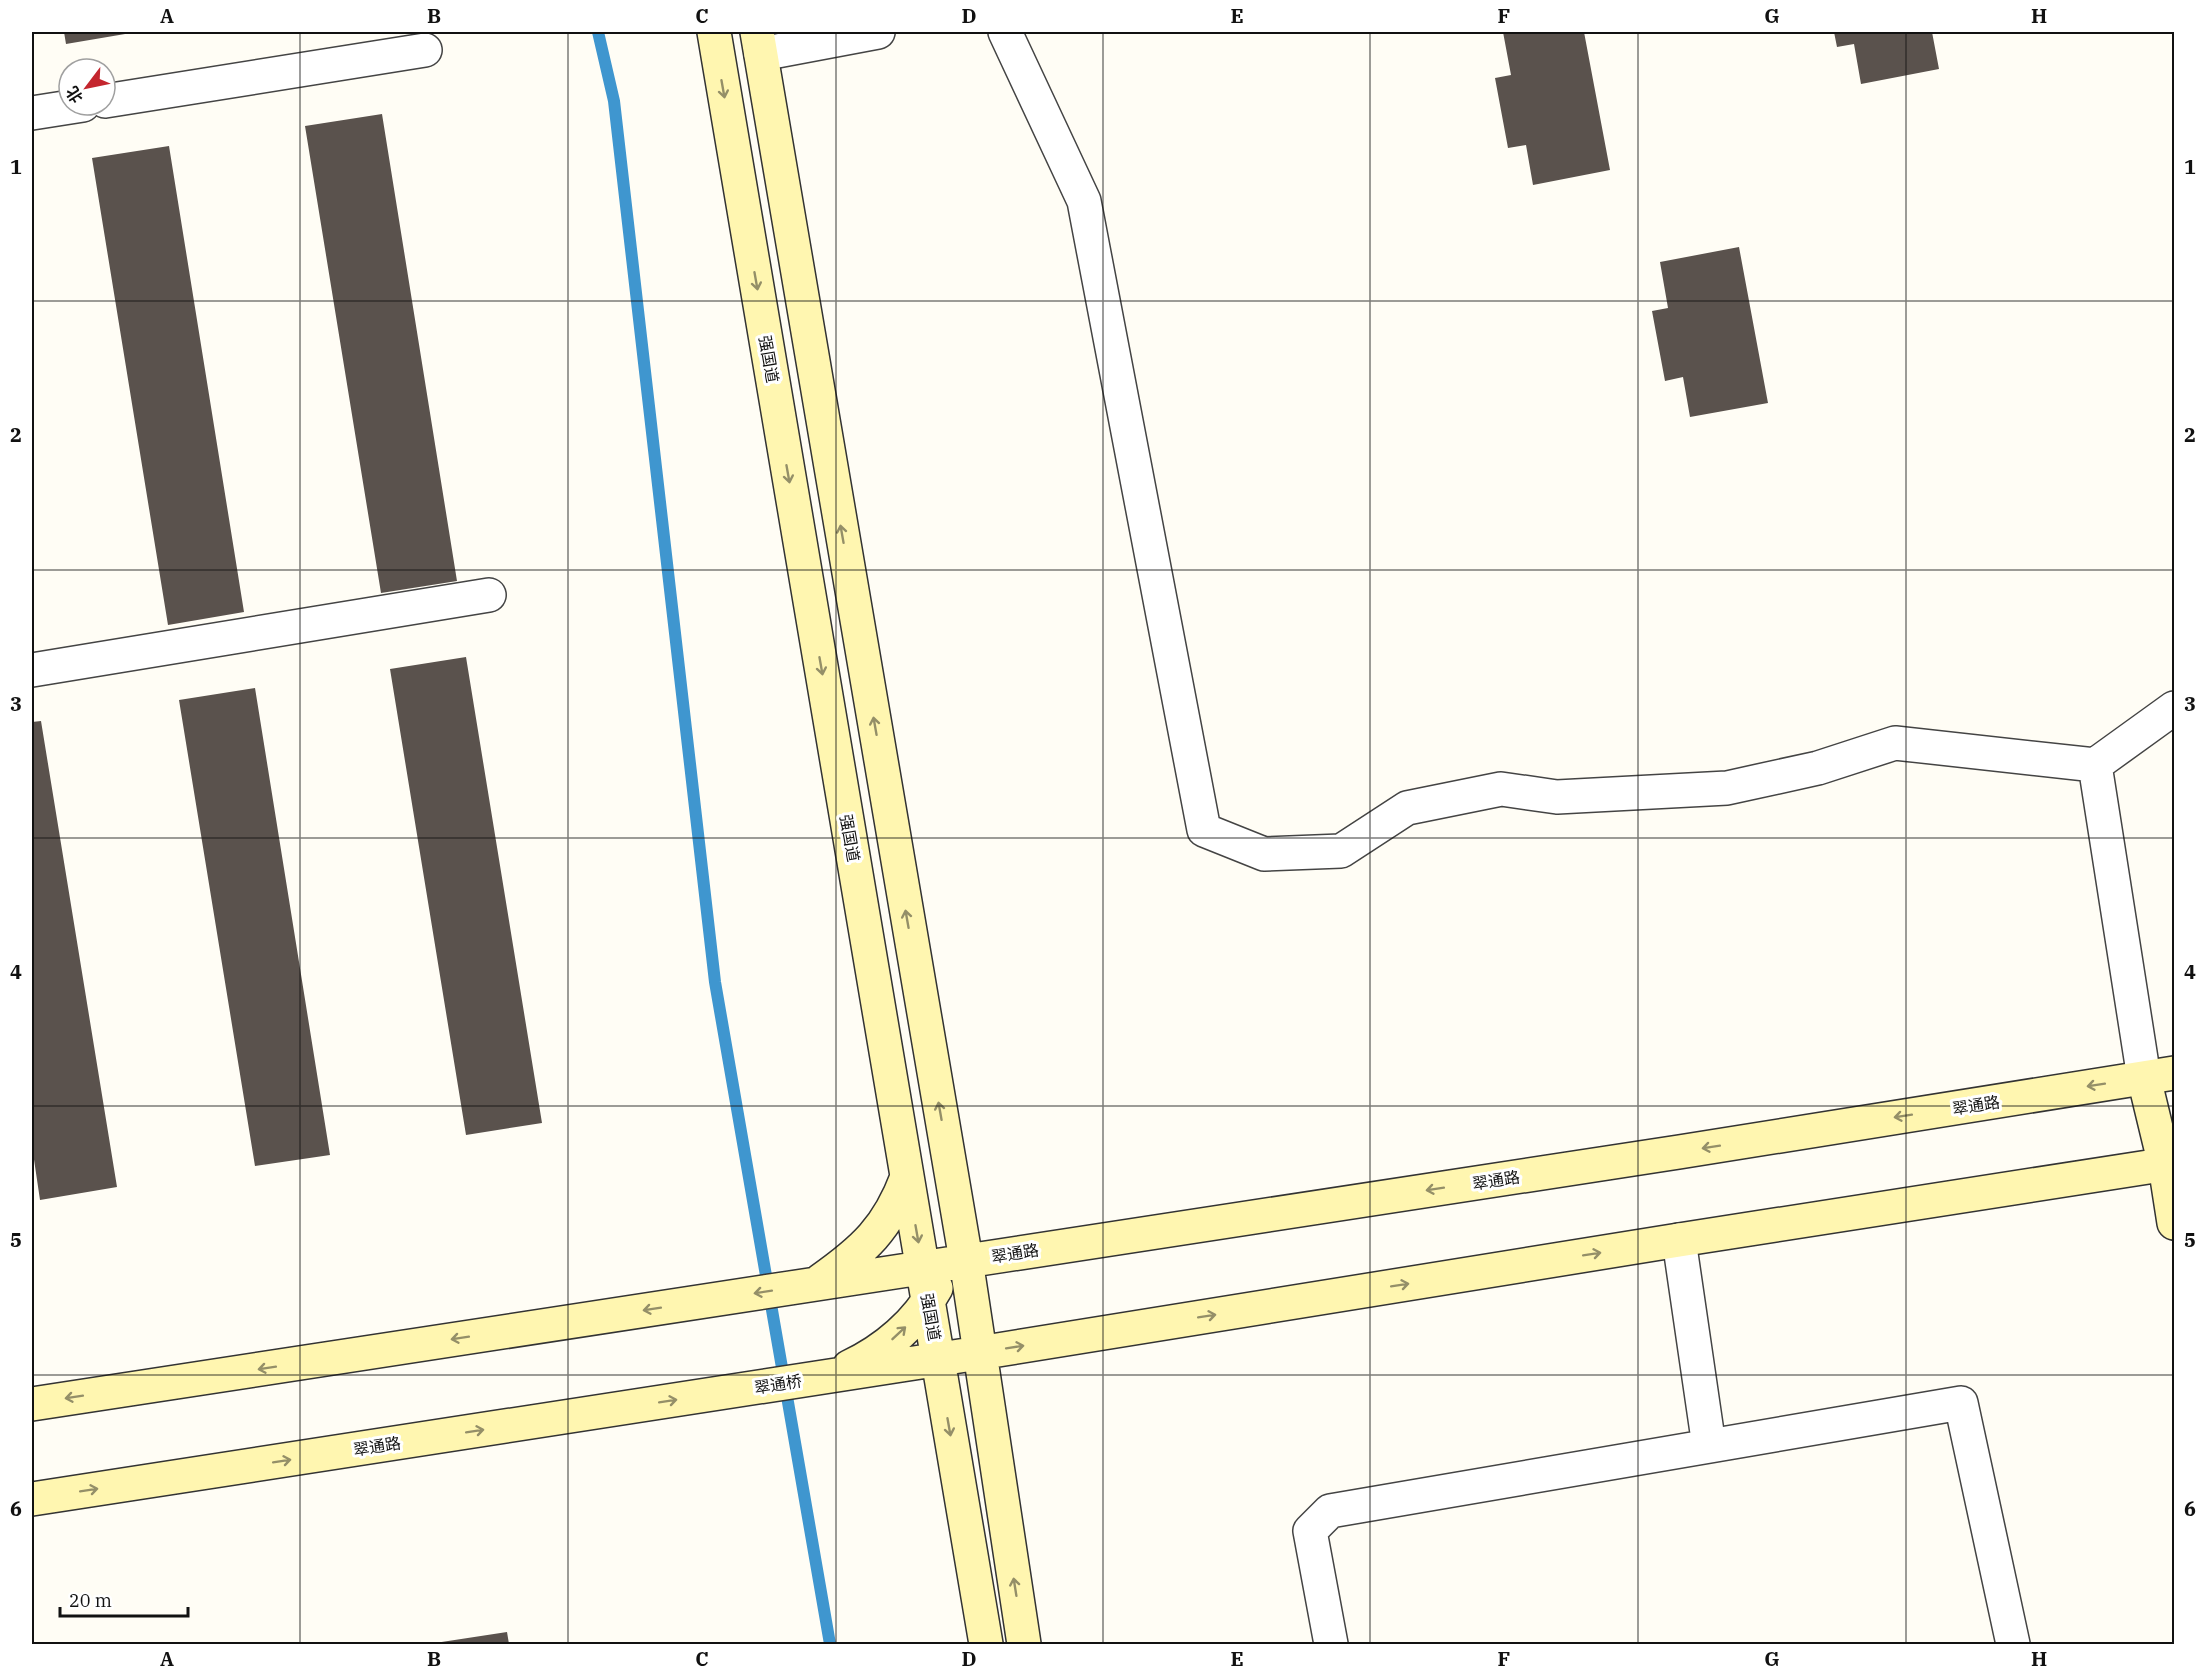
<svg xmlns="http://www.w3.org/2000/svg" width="2206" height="1676" font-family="'IBM Plex Serif','Noto Sans SC',serif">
<rect width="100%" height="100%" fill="#fffdf5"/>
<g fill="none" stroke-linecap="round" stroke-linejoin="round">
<!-- stream -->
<path stroke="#3f96cf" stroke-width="12" d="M598,32L614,101L715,982L830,1644"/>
</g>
<!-- building -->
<path fill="#5a524d" d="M64,32H131V33L66,44Z
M1503,32H1584L1610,170L1533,185L1526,145L1508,148L1495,78L1511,75Z
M1834,32H1932L1939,69L1861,84L1854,44L1837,47Z
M382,114L457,581L381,593L305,126Z
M169,146L244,612L168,625L92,158Z
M1739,247L1768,403L1690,417L1683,377L1665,381L1652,311L1668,308L1660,262Z
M466,657L542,1123L466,1135L390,669Z
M255,688L330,1155L255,1166L179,700Z
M41,721L117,1187L40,1200L32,1146V722Z
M507,1632L509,1644H435V1643Z"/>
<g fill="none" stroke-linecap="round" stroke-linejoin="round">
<!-- street casing -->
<g stroke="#444" stroke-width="36">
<path id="street" d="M1005,32L1084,201L1204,830L1264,854L1341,851L1407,808L1501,789L1557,797L1727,788L1818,768L1895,743L2095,765L2174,708
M761,54L878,32
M105,101L425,50
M32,113L83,105
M32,670L489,595
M2095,765L2144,1078
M1679,1240L1709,1446
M1331,1644L1310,1531L1330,1511L1961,1403L2013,1644"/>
</g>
<!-- secondary casing -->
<g stroke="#333" stroke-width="36">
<path id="secondary" d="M714,32L986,1644
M757,32L966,1260L1024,1644
M2144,1078L2165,1165L2174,1223
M820,1281C864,1250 888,1228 907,1177
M849,1367C885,1350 917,1323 936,1288
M32,1404L1679,1152L2174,1073
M32,1499L979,1353L1679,1240L2174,1163"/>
</g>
<!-- street -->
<use href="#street" stroke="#fff" stroke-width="33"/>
<!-- secondary -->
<use href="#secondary" stroke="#fff6b0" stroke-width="33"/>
</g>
<!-- one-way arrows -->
<defs><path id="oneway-shaft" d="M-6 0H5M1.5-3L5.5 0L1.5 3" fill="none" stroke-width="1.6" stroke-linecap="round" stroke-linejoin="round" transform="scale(1.5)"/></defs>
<g stroke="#948f68">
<use href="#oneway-shaft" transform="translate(723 89) rotate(80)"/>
<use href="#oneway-shaft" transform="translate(756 281) rotate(80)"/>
<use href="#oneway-shaft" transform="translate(788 474) rotate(80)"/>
<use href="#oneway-shaft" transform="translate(842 534) rotate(-100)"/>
<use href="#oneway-shaft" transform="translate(821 666) rotate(80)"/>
<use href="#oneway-shaft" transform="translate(875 726) rotate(-100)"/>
<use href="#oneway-shaft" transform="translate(907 919) rotate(-100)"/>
<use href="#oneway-shaft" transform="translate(2096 1085) rotate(171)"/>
<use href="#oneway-shaft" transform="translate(940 1111) rotate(-100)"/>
<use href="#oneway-shaft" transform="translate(1903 1116) rotate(171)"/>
<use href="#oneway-shaft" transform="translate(1711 1147) rotate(171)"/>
<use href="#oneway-shaft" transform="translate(1435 1189) rotate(171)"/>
<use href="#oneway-shaft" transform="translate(917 1234) rotate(80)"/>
<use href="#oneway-shaft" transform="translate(1592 1254) rotate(-9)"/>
<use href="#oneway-shaft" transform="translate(1400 1285) rotate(-9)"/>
<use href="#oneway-shaft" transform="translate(763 1292) rotate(171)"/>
<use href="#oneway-shaft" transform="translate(652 1309) rotate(171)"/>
<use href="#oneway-shaft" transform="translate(1207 1316) rotate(-9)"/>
<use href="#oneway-shaft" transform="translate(899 1333) rotate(-43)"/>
<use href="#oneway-shaft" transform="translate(460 1338) rotate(171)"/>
<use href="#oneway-shaft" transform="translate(1015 1347) rotate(-9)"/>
<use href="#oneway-shaft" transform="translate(267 1368) rotate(171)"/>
<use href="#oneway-shaft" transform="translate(74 1397) rotate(171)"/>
<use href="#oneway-shaft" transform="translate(668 1401) rotate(-9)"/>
<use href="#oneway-shaft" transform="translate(949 1427) rotate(80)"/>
<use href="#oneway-shaft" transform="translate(475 1431) rotate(-9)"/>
<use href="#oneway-shaft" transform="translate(282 1461) rotate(-9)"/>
<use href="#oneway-shaft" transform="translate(89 1490) rotate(-9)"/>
<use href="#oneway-shaft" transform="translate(1015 1587) rotate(-99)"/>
</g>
<!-- grid -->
<path fill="none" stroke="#111" stroke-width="1.5" stroke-opacity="0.55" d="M300,32V1644M568,32V1644M836,32V1644M1103,32V1644M1370,32V1644M1638,32V1644M1906,32V1644M32,301H2174M32,570H2174M32,838H2174M32,1106H2174M32,1375H2174"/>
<g text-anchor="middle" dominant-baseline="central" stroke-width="6" stroke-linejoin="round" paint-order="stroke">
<!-- street labels -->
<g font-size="16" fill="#111" stroke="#fff">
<text transform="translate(769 359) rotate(80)">强国道</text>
<text transform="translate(850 838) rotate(80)">强国道</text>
<text transform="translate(1976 1105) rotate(-9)">翠通路</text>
<text transform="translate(1496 1180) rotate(-9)">翠通路</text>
<text transform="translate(1015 1253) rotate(-9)">翠通路</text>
<text transform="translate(931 1317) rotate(80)">强国道</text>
<text transform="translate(778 1384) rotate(-9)">翠通桥</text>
<text transform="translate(377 1446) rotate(-9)">翠通路</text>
</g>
</g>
<!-- border -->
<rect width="2206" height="1676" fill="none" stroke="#ffffff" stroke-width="66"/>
<!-- north arrow -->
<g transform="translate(87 87) rotate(238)"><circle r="28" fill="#ffffff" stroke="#a0a0a0" stroke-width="1.5"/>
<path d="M0-4.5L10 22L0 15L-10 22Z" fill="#c4262e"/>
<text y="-9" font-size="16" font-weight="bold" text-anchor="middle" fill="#111111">北</text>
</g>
<!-- scale -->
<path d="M60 1607v9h128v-9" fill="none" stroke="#111111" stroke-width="3"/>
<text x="69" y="1607" font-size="18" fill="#111111" stroke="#ffffff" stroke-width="4.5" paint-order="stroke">20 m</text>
<rect x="33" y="33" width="2140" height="1610" fill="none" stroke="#111" stroke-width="2"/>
<g font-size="20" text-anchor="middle" font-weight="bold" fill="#111">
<text x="167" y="23">A</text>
<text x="434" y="23">B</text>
<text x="702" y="23">C</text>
<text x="969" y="23">D</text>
<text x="1237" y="23">E</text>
<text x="1504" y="23">F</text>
<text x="1772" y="23">G</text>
<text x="2039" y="23">H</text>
<text x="16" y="174">1</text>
<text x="2190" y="174">1</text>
<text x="16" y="442">2</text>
<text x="2190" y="442">2</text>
<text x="16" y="711">3</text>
<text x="2190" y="711">3</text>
<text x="16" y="979">4</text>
<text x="2190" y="979">4</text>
<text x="16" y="1247">5</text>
<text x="2190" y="1247">5</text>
<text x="16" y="1516">6</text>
<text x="2190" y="1516">6</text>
<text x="167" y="1666">A</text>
<text x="434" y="1666">B</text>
<text x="702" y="1666">C</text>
<text x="969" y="1666">D</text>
<text x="1237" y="1666">E</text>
<text x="1504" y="1666">F</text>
<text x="1772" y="1666">G</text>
<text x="2039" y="1666">H</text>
</g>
</svg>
